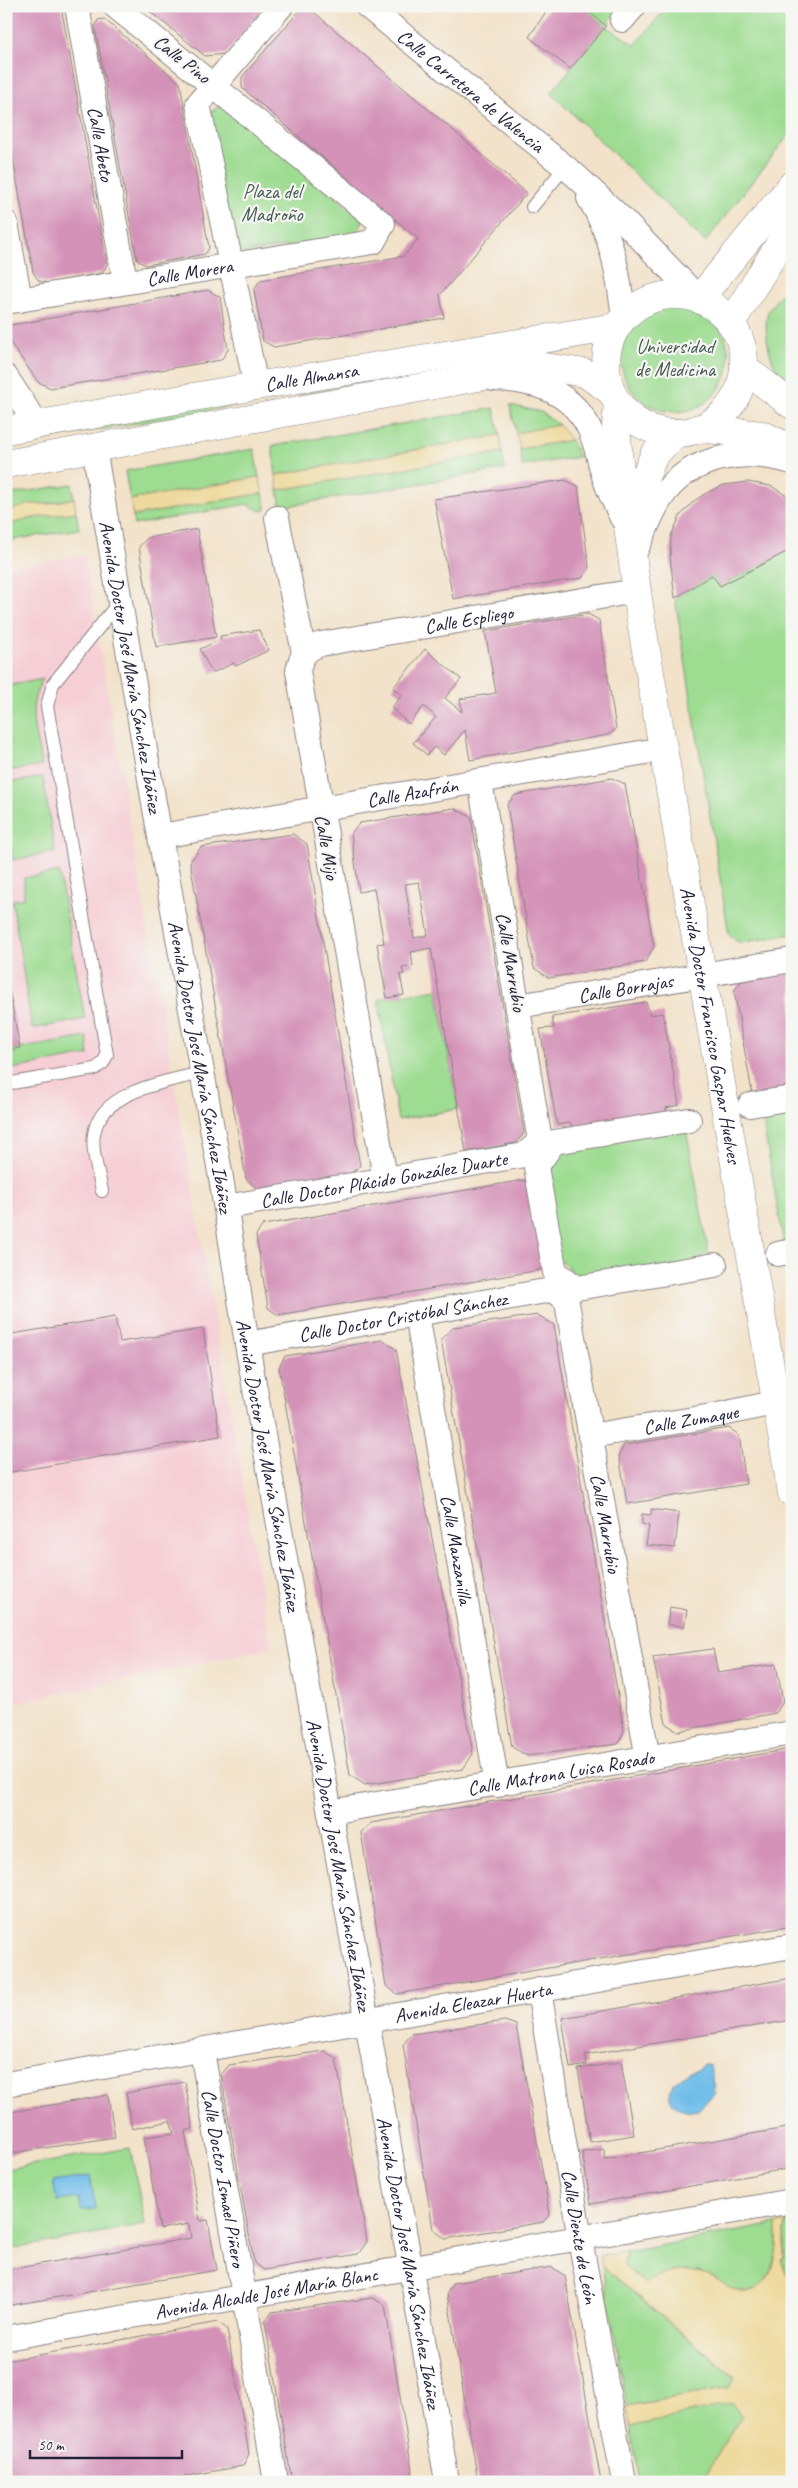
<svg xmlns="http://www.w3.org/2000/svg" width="798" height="2488" font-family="Caveat,sans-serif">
<rect width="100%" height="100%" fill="#f6f6f2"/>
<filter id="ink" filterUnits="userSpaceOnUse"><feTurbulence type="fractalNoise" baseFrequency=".02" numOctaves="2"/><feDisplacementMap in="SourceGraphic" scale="10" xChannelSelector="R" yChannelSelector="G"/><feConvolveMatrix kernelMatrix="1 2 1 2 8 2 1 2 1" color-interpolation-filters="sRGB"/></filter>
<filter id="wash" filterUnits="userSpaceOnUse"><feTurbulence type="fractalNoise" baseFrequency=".0096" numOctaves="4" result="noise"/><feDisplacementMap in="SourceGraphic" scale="20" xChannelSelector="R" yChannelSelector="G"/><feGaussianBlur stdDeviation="1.12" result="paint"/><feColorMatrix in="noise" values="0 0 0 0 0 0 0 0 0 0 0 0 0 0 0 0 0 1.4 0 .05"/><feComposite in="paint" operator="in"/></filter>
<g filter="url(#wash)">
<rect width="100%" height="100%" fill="#f2e2c9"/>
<!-- built -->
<path fill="#f6cfd6" d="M84,555L271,1648L6,1705V568Z"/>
<!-- green -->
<path fill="#9ddc91" stroke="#607f66" d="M582,6H621L606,26L635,45L668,6H792V131L705,242L551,93L605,26Z
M225,103L363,220L357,236L243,253L233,246L210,112Z
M792,281V389C773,376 763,338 767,315C769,307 786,289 792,281Z
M621 358a54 54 0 1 1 108 0a54 54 0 1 1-108 0Z
M491,357L492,361L6,446V441Z
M510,405L541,412L559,425L516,433Z
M494,408L500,435L276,475L272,446Z
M571,440L579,457L522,466L520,449Z
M254,449L259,477L130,500L125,471Z
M502,452L505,469L281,507L278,490Z
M72,484L74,498L6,512V495Z
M263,493L266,510L260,511L247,504L134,525L133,516Z
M76,512L79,529L6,541V525L33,518Z
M792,549V934L739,943L729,935L675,598L712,575L720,586Z
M43,679C25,707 36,735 42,766L6,771V686Z
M43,777L55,852L13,860L6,821V783Z
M59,872L85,1019L32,1029L12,900L24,898V878Z
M437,989L458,1109L398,1120L378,999Z
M87,1037L89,1055L6,1070V1051Z
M792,1102V1244L784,1245L761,1111Z
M685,1123L710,1261L584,1281L558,1259L542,1166L562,1145Z
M130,2148L145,2224L7,2250L6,2169Z
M792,2221V2282L784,2271L782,2259H784V2231L787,2222Z
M776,2224C781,2247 773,2294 742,2292C730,2291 724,2283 714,2278C691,2266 666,2271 644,2283L624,2266L626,2252Z
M602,2266L735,2378L730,2388L627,2406Z
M733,2402L742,2417L701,2482H640L630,2427Z"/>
<!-- sand -->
<path fill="#eeda9e" stroke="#887e6c" d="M559,425L571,440L520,449L516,433Z
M500,435L502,452L278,490L276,475Z
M259,477L263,493L133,516L130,500Z
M74,498L76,512L33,518L6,525V512L30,504H48Z
M787,2222L784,2231V2259L782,2260L784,2271L792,2282V2482H701L741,2417L733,2403L630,2427L627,2406L730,2388L735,2377L602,2266L600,2256L626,2252L624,2266L644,2283C667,2270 694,2266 718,2280C726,2285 731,2291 742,2292C773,2293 781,2248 776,2224Z"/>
<!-- water -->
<path fill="#6fbde9" stroke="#487092" d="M703,2064L710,2066C711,2076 716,2083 714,2094L698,2110C680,2112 663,2105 673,2084L689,2072L698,2070Z
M90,2176L96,2209L81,2211L79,2198L57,2201L53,2182Z"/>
<g id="blocks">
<!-- building -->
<path fill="#d492b8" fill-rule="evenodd" d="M6,6H61L107,265L102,273L48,283L39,281L33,272L6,119Z
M143,6H266L226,54L205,56Z
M550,6H582L606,26L570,69L529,37Z
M309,8L527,193L440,295L444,318L274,347L263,341L254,290L260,280L404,256L418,239L242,88V77L301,9Z
M104,19L180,83L209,248L205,254L146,265L137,260L95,27L98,20Z
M208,290L220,297L228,350L221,360L51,388L38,382L7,338L6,326Z
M565,480L578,486L589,567L582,578L453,599L434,499Z
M748,482L771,486L792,499V549L720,586L712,575L675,598L670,557L671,536L680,516L694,501L708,492L724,485Z
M197,529L216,637L156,647L139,547L147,538Z
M588,614L599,620L616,729L608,735L470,760L465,730L444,755L434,747L427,755L413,743L436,717L424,706L409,724L391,708L402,695L393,688L425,649L461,679L445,698L462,712L460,699L496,693L485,631Z
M259,630L269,650L236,666L234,663L212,673L200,649L221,639L220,636Z
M612,778L625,784L654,947L645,962L549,978L534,968L507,805L515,795Z
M454,808L471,817L524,1133L516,1143L466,1152L431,948L411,952L413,966L402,968L404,974L400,975L404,995L387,998L377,944L384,943L374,889L359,892L351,833L360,823ZM419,882L428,935L414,938L405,884Z
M6,827L13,860L6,861Z
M293,834L307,844L360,1166L347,1176L258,1189L246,1179L190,862L201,847Z
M792,971V1096L763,1101L752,1092L734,991L743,979Z
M6,974L20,1048L6,1051Z
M646,1002L650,1015L663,1013L679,1105L666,1108L668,1119L574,1135L571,1123L557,1125L540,1029L554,1028L552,1017Z
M524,1180L534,1187L545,1260L540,1270L278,1315L268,1308L256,1235L263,1225Z
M538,1315L554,1325L624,1731L618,1744L527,1756L512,1747L441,1339L454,1327Z
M115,1317L120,1342L203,1329L220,1436L6,1473V1335Z
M382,1340L396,1349L473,1754L463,1769L365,1785L350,1775L279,1367L285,1356Z
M729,1428L739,1435L746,1484L627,1504L619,1455L624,1445Z
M651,1509L679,1513L675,1548L646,1545L649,1526L642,1524V1514L651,1515Z
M670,1607L687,1610L684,1627L667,1624Z
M713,1649L718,1673L776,1664L783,1702L776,1713L678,1731L666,1724L653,1657Z
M784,1750L792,1754V1926L397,1994L386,1986L361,1832L371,1823Z
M792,1978V2020L585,2055L587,2065L570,2068L562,2018Z
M505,2021L516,2025L550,2214L543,2222L445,2239L433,2229L403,2045L411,2034Z
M324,2051L336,2058L367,2242L358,2254L264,2270L254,2263L221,2075L229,2065Z
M621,2062L634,2135L590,2142L578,2069Z
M185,2082L193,2129L185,2131L200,2221L208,2220L217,2270L6,2306V2270L191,2238L189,2224L160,2229L144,2137L174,2133L170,2121L132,2129L126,2093Z
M108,2095L115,2137L6,2154V2113Z
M792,2127V2168L591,2204L582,2152L604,2149L605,2159Z
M552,2267L565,2276L601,2482H478L447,2293L453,2283Z
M372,2298L385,2305L414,2482H292L265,2322L272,2312Z
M218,2322L227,2329L249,2454L243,2466L153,2482H6V2361Z"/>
</g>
</g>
<g filter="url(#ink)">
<use href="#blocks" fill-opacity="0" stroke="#8a8282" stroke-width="1"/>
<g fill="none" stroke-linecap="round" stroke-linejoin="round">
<!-- lane casing -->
<g stroke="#8a8282" stroke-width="14">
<path id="lane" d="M532,207L565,167
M6,1084L95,1069L103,1063L107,1055L47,706L53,684L120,601
M102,1191C99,1174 91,1151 94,1134C100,1091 168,1081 202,1073"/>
</g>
<!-- street casing -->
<g stroke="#8a8282" stroke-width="26">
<g id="street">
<path id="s1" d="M77,6L125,281"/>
<path id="s2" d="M367,6L575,175L622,219L699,299"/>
<path d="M622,20L634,6"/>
<path d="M589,198C613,237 618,273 624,317"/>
<path d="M6,223L20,300"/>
<path id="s3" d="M6,302L373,242L383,224L115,6"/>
<path d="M6,377L37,425"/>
<path d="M494,379C531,380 567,389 587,424C596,440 599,461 605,479C609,492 616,505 622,518"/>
<path d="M256,386L198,104L281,6"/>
<path id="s4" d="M94,448L154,803L221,1178L247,1344L417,2304L447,2482"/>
<path d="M277,518L304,653"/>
<path d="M632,557C643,539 649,516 661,498C690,455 745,448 792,462"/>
<path id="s5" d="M161,836L663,749"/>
<path id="s6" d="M518,1006L792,960"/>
<path d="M750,1105L792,1098"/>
<path d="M689,1120L554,1142L536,1167L555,1272L577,1288L715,1265"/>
<path id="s7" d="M385,1178L298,671C301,655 306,649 321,644L636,591"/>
<path id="s8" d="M226,1207L524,1155L538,1143L539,1135L480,781"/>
<path d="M778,1254L792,1251"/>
<path id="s9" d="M417,1314L497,1785"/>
<path id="s10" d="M247,1344L551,1290L564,1297L567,1303L648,1759"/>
<path id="s11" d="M590,1436L718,1415L792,1399"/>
<path id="s12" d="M330,1812L792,1733"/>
<path id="s13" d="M539,1990L580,2239L624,2482"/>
<path id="s14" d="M202,2051L276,2482"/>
<path id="s15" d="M6,2084L792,1946"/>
<path id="s16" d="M6,2338L792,2201"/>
</g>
</g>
<!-- secondary casing -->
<g stroke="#8a8282" stroke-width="29">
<g id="secondary">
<path id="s17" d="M618,403L616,426L619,462L642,627L792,1493"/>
<path d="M633,521L641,487L654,455L676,433"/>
</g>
</g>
<!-- primary casing -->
<g stroke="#8a8282" stroke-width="29">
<g id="primary">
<circle cx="675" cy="364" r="69"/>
<path d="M699,299L792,185"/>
<path d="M731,323L792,224"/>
<path d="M744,368L792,405"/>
<path d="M699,428L762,435L792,449"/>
<path id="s18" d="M6,430L256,386L616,327"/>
<path d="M6,464L538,366L585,373L611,391"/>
</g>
</g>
<!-- lane -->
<use href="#lane" stroke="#fff" stroke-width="12"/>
<!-- street -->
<use href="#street" stroke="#fff" stroke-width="24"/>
<!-- secondary -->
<use href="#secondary" stroke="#fff" stroke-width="28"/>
<!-- primary -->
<use href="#primary" stroke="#fff" stroke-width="28"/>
</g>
</g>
<g text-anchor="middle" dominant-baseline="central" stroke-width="4.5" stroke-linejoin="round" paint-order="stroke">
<!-- street labels -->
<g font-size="20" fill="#22223b" stroke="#f6f6f2">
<text transform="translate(182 59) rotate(38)">Calle Pino</text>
<text stroke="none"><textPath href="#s2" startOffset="134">Calle Carretera de Valencia</textPath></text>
<text stroke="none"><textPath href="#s1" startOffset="140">Calle Abeto</textPath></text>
<text stroke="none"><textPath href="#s3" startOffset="186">Calle Morera</textPath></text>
<text stroke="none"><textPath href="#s18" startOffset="310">Calle Almansa</textPath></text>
<text stroke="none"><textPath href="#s7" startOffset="702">Calle Espliego</textPath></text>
<text stroke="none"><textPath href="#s4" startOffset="222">Avenida Doctor José María Sánchez Ibáñez</textPath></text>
<text stroke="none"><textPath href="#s5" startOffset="255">Calle Azafrán</textPath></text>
<text transform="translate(327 847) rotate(80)">Calle Mijo</text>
<text transform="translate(511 962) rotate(80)">Calle Marrubio</text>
<text stroke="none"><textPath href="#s6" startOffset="109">Calle Borrajas</textPath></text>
<text stroke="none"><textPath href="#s17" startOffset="630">Avenida Doctor Francisco Gaspar Huelves</textPath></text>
<text stroke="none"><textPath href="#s4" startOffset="628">Avenida Doctor José María Sánchez Ibáñez</textPath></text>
<text stroke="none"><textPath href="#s8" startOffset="160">Calle Doctor Plácido González Duarte</textPath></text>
<text stroke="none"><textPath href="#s10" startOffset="158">Calle Doctor Cristóbal Sánchez</textPath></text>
<text stroke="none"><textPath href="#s11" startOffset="102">Calle Zumaque</textPath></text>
<text stroke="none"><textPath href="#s4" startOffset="1032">Avenida Doctor José María Sánchez Ibáñez</textPath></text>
<text stroke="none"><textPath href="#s10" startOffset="554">Calle Marrubio</textPath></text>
<text stroke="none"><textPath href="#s9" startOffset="239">Calle Manzanilla</textPath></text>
<text stroke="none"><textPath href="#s12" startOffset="234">Calle Matrona Luisa Rosado</textPath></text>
<text stroke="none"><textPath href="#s4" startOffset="1438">Avenida Doctor José María Sánchez Ibáñez</textPath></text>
<text stroke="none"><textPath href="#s15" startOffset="474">Avenida Eleazar Huerta</textPath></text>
<text stroke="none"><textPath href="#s14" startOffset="129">Calle Doctor Ismael Piñero</textPath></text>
<text stroke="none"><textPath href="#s13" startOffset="250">Calle Diente de León</textPath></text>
<text stroke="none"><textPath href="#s4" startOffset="1842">Avenida Doctor José María Sánchez Ibáñez</textPath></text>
<text stroke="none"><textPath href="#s16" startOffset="264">Avenida Alcalde José María Blanc</textPath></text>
</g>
<!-- park labels -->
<g font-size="20" fill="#475a55" stroke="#f6f6f2">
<text x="272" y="191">Plaza del<tspan x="272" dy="23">Madroño</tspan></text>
<text x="675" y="346">Universidad<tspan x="675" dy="23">de Medicina</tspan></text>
</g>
</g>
<!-- margin -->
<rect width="798" height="2488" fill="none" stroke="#f6f6f2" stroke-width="25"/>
<!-- scale -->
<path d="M30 2450v8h152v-8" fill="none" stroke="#22223b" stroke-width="2.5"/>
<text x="38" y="2450" font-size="15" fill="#22223b" stroke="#f6f6f2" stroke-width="4" paint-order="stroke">50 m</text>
</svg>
